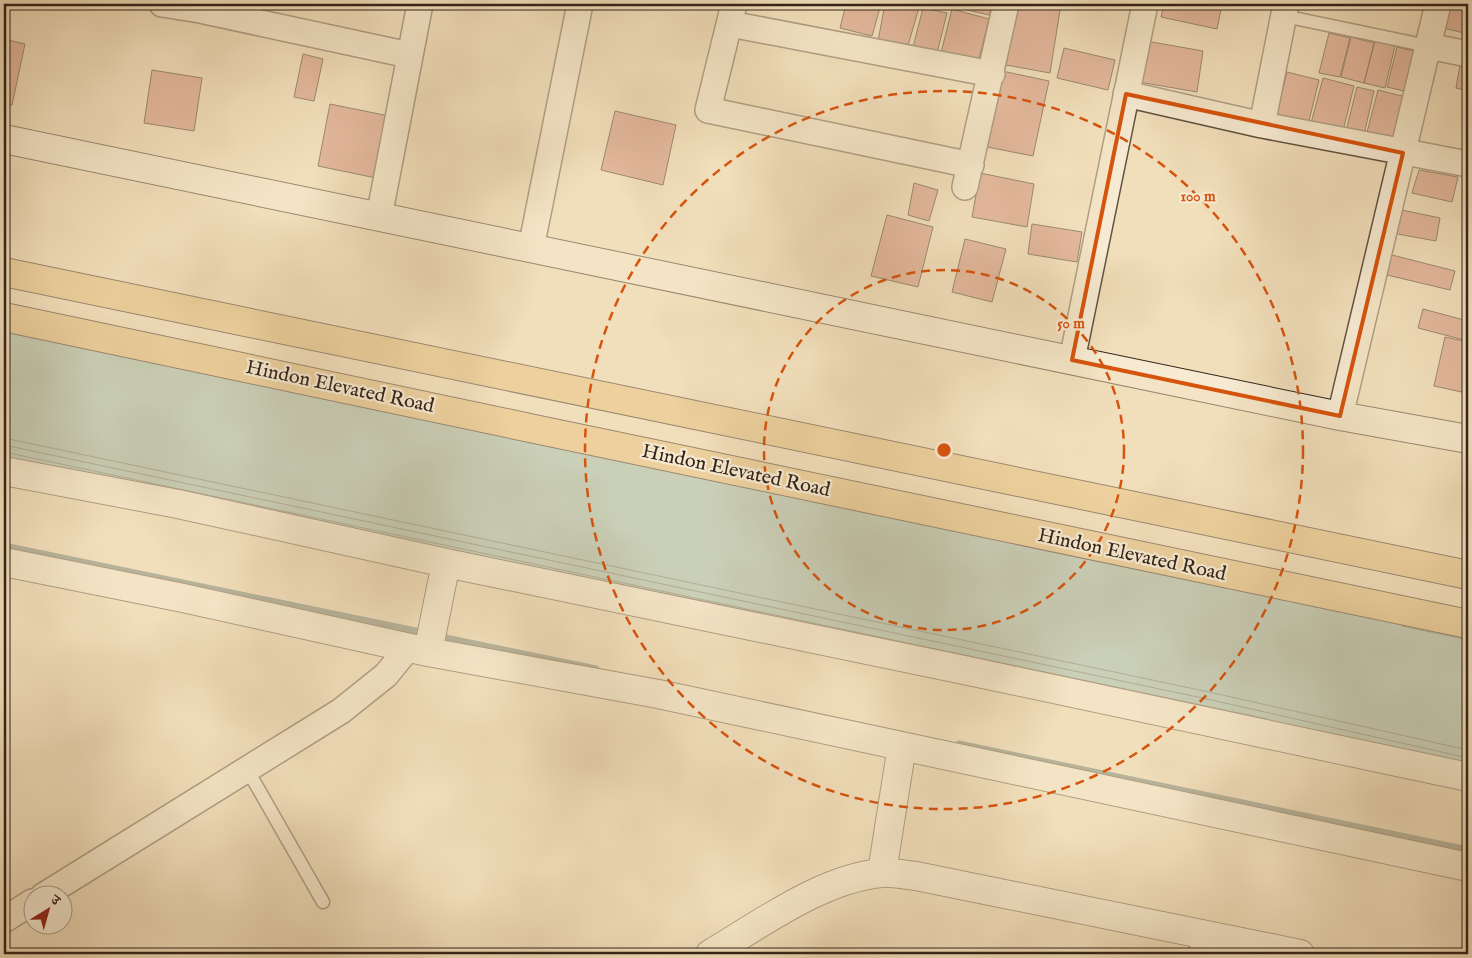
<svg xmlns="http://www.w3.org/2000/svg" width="1472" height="958" font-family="'IM FELL English','Noto Serif Devanagari',serif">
<rect width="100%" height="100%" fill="#f1deba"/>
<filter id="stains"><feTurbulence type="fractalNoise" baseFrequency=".004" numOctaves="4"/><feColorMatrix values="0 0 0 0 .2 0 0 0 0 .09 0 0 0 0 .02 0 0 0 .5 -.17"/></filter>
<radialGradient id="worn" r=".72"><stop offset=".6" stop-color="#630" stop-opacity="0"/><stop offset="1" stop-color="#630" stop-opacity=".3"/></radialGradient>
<!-- water -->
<path fill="#9bbcb3" stroke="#717f75" d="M4,309L1468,621V769L1205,710L4,456Z"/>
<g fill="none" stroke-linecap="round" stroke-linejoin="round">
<!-- shore -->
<path stroke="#677066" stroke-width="1" d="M4,438L1209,692L1468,750
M4,445L1207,699L1468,758
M4,452L1267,719
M1402,626L1468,640"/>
<!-- stream -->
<path stroke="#717f75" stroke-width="7" d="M4,546L425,633
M436,636L596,669
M959,744L1468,850"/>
</g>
<!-- building -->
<path fill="#d28b79" stroke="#332318" d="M693,4H727L726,10Z
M846,4H881L872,36L840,28Z
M885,4H920L907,49L878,41Z
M960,4H992L989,15L959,8Z
M1016,4H1061L1050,73L1006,65Z
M1164,4H1222L1217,29L1161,17Z
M1446,4H1468V34L1440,27Z
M923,8L947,13L936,57L912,51Z
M952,9L989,19L977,67L940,57Z
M1329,33L1350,38L1340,77L1319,73Z
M1351,37L1374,43L1364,83L1341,77Z
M4,39L25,44L12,105L4,103Z
M1146,41L1203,51L1197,92L1139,82Z
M1375,41L1395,46L1385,88L1364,83Z
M1397,47L1422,53L1412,93L1387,87Z
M1064,48L1115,60L1108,90L1057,78Z
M303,54L323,59L314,101L294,97Z
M1460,65L1468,67V91L1456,88Z
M152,70L202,78L194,131L144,123Z
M1002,71L1049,81L1033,156L987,147Z
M1287,72L1319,80L1308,125L1276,117Z
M1323,78L1354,86L1342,135L1310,127Z
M1357,87L1374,91L1363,139L1345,135Z
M1378,90L1410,98L1397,148L1365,140Z
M330,104L389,116L376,178L318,166Z
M615,111L676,125L663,185L601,170Z
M1419,170L1458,177L1452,202L1412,193Z
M980,173L1034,184L1027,227L972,217Z
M914,183L938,190L929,221L908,215Z
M1397,209L1440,218L1436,241L1392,233Z
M887,215L933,227L918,287L871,276Z
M1032,224L1082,232L1077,262L1028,254Z
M965,239L1006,249L992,302L952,292Z
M1388,254L1455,271L1450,290L1383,274Z
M1423,309L1468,321V341L1418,328Z
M1445,337L1468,342V382L1466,393L1434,386Z"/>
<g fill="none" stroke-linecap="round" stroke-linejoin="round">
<!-- service casing -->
<g stroke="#625240" stroke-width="15">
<path id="service" d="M1284,16L1428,46
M247,769L323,902"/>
</g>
<!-- minor casing -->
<g stroke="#625240" stroke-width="28">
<path id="minor" d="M162,4L200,10L409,55
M734,4L708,110L971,165
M730,24L992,74
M1428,46L1468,54
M1126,94L1262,125L1468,164
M1262,125L1286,4
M965,187L1006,4
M379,217L420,4
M531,248L580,4
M1072,360L1145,4
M1340,416L1438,4
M43,896L341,711L386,675L408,648
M4,920L32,902
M1202,954L1205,935"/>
</g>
<!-- tertiary casing -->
<g stroke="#625240" stroke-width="30">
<path id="tertiary" d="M4,471L178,504L446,563L964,670L1468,777
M4,562L183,598L428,652L658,694L1468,867
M428,652L446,563
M882,872L902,746
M710,954C761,924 821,879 881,873C892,872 905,875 916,876L1300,954"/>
</g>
<!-- secondary casing -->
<g stroke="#332318" stroke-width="30">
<path id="secondary" d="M4,139L1340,416L1468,439"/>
</g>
<!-- motorway casing -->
<g stroke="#332318" stroke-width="30">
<path id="motorway" d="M4,272L1468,575
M4,317C492,419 980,525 1468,624"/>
</g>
<!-- service -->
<use href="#service" stroke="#f6ead2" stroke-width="12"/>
<!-- minor -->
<use href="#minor" stroke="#f6ead2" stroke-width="25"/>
<!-- tertiary -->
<use href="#tertiary" stroke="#f6ead2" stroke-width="28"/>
<!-- secondary -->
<use href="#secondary" stroke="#f6ead2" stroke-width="28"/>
<!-- motorway -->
<use href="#motorway" stroke="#e8bf7d" stroke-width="28"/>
</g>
<!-- marked area -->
<path d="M0 0H1472V958H0ZM1126,94L1403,153L1340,416L1072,360Z" fill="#f1deba" fill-opacity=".55" fill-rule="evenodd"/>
<path fill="none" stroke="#d6540d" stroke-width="4" stroke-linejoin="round" d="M1126,94L1403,153L1340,416L1072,360Z"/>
<!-- distance rings -->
<g fill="none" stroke="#d6540d" stroke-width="2.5" stroke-dasharray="9 6">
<circle cx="944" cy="450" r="180"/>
<circle cx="944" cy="450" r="359"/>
</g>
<g text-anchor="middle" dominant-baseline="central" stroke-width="4.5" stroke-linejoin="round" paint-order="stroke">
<!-- street labels -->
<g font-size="20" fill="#332318" stroke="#f6ead2">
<text transform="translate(340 387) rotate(12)">Hindon Elevated Road</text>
<text transform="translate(736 471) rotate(12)">Hindon Elevated Road</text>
<text transform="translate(1132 555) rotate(12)">Hindon Elevated Road</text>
</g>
</g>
<circle cx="944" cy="450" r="8" fill="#d6540d" stroke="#f6ead2" stroke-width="2.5"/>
<g font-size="15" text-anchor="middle" font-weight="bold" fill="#d6540d" stroke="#f6ead2" stroke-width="4.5" stroke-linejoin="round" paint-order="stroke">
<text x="1198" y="201">100 m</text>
<text x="1071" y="328">50 m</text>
</g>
<!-- margin -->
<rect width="1472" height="958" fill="none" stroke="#f1deba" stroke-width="20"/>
<rect x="5" y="5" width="1462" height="948" fill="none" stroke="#332318" stroke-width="2.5"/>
<rect x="10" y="10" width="1452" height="938" fill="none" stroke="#332318"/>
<!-- north arrow -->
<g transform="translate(48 910) rotate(37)"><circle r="24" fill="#f6ead2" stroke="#a89a88"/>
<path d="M0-4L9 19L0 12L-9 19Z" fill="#8f2418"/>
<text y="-8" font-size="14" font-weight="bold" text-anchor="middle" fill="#332318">उ</text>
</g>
<rect width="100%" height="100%" filter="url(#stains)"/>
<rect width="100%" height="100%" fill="url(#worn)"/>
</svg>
